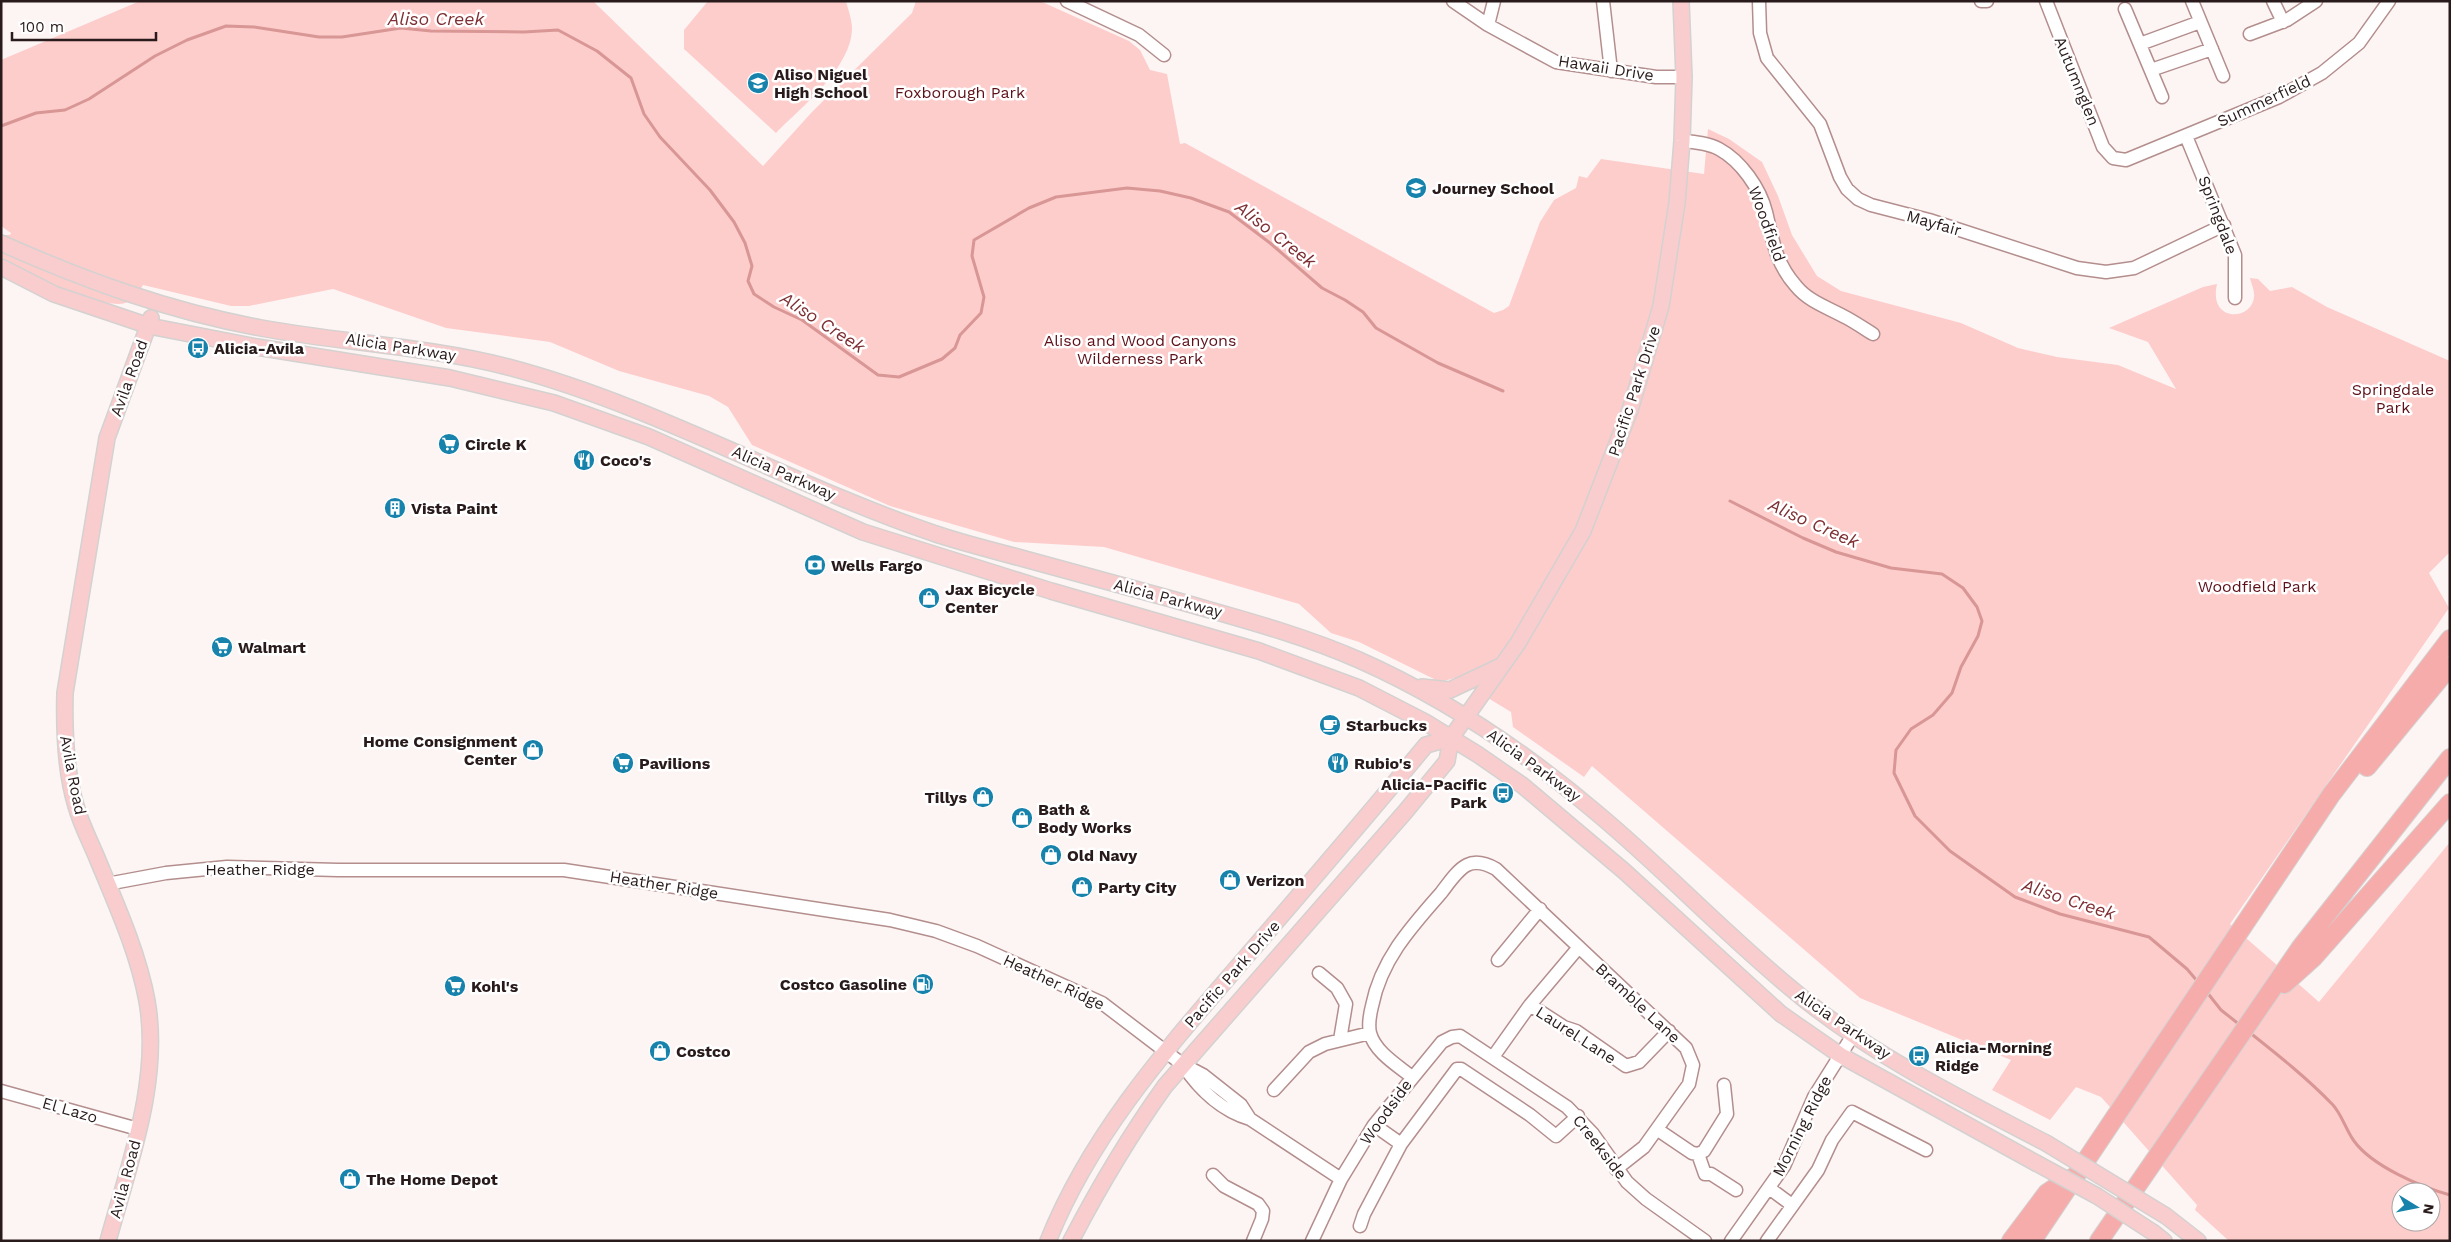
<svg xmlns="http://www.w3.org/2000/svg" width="2451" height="1242" font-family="'Work Sans',sans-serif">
<rect width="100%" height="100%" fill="#fdf5f4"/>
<!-- green -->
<path fill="#fdcdcc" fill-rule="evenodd" d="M140,1H593L763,166L812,112L912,13L916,1H1040L1129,41L1140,50L1150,70L1167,74L1180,144L1185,143L1494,313L1503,310L1509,306L1540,222L1554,200L1576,188L1579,176L1587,178L1601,159L1704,174L1708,129L1729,139L1762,162L1778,196L1792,235L1817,276L1841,291L1961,323L2018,348L2057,357L2118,365L2176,389L2148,342L2109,328L2203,287L2217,284C2208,323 2252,321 2254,297C2255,291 2251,283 2250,278L2258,279L2270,291L2292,287L2327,307L2450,361V552L2429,573L2449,608L2230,924L2319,1002L2450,842V1241H2229L2195,1210L2197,1205L2101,1097L2076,1087L2050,1120L1992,1090L2011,1060L1860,998L1592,766L1584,777L1513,727L1511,712L1455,678L1440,682L1359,642L1331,633L1299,604L1104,547L1014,542L890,506L752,445L728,407L709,396L619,371L550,342L446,328L333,289L249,306H231L143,285C138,293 135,300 125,303C104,310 25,275 1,266V235H10L11,233L1,226V60ZM2401,1192H2431V1222H2401Z
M708,1H846C848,9 852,20 852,28C852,67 802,107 776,133L684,49V30Z"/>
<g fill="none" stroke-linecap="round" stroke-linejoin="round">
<!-- stream -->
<path stroke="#d89695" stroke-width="3" d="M1,126L36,113L65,110L89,99L155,56L187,40L226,26L254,27L319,37H342L401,28L431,31L524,32L558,30L597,51L631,78L644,114L660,137L710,190L734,222L745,243L752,266L748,281L754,294L774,307L802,320L878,375L899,377L942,359L955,348L960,335L981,313L984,297L972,256L974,240L1029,208L1056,197L1127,188L1160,191L1191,198L1229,212L1270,243L1322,288L1345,300L1363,312L1376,328L1438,363L1503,391
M1730,501L1803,538L1836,552L1891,568L1942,574L1963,588L1977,607L1982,621L1978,636L1961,667L1952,693L1933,715L1911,729L1896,750L1894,773L1915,816L1950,851L2015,897L2060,914L2149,937L2187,969L2198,982
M2206,991L2221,1010L2240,1025
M2249,1032C2278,1055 2307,1078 2333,1105C2342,1115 2346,1130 2354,1141C2372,1166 2421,1187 2450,1195"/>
<!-- minor casing -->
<g stroke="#b38e8d" stroke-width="15">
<path id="minor" d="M1067,1L1139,35L1164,55
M1453,1L1488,25L1556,62L1656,77H1684
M1603,1L1611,71
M1759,1L1760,33L1767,58L1820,124L1840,177L1847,189L1858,199L1871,205L1929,220L2077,268L2106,272L2134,268L2224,225
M1981,1H1987
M2046,1L2103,147L2113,158L2126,160L2279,97L2322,73L2359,43L2389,1
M2192,1L2223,76
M2273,1L2283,22
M2125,9L2162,97
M1488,25L1494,1
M2250,34L2287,20L2316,1
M2140,44L2200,22
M2151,70L2212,49
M2186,136L2235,255V298
M1682,141C1694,142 1708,143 1719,149C1741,161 1760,188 1766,212C1773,241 1775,262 1796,286C1809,302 1829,308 1847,318C1856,323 1865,329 1873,334
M107,884L166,873L227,867L338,870H564L890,920L936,931L977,946L1102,1003L1182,1064L1203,1075L1241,1105L1250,1119
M1498,960L1540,909
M1319,973L1337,988L1346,1004L1340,1040
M1530,1005L1564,1027L1576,1031L1626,1066L1639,1062L1669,1031
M1493,1057L1530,1005L1579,947
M1183,1065C1199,1089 1222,1111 1250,1119L1341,1179
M1412,1077C1397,1065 1375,1052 1370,1033C1368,1024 1370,1014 1372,1006C1381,960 1411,927 1441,893C1448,884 1457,870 1467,865C1477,860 1487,864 1496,869L1686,1048L1693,1065L1689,1084L1644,1147L1616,1169
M1274,1090L1309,1052L1325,1044L1370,1033
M1,1091L138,1129
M1374,1125L1401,1144
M1658,1130L1692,1153L1698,1154L1704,1151L1727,1114L1724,1085
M1698,1154L1705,1174H1711L1736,1190
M1213,1175L1224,1186L1258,1204L1263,1211L1262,1219L1253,1241
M1769,1188L1792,1205
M1360,1226L1364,1214L1401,1144L1457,1069H1461L1530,1115L1556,1136L1578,1116
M1312,1241L1341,1179L1374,1125L1442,1042L1452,1037L1460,1036L1567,1107L1593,1134L1627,1182L1646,1199L1705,1241
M1731,1241L1784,1166L1814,1097L1853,1035
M1767,1241L1818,1170L1832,1140L1852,1112L1926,1150"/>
</g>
<!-- major casing -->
<g stroke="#d4d1d1" stroke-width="18">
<path id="major" d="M1,243C86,281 169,311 261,328C343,343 427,346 508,367C656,406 789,484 933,533C962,543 992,550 1021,558C1072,572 1124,586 1175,600C1237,618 1300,634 1359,660C1447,699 1525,752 1598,814C1665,870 1725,934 1793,990C1866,1052 1961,1099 2046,1143
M1,267L54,294L149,326L257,347L450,378L554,403L649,437L863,532L1051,591L1259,651L1359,688L1425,722L1477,754L1522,785L1624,871L1781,1014L1840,1055L2036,1163
M1422,687L1450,690L1501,666
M2166,1216L2198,1241
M2154,1233L2164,1241
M108,1241C129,1164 161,1081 147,1001C138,952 116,904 97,858C90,841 81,824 76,806C65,770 64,730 65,693L107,438L151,318
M1048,1241C1091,1134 1165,1051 1239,965C1302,892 1365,819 1426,745L1451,738
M1071,1241C1099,1187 1130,1135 1165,1086L1405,812L1447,761L1451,738L1518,643L1583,531L1630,410L1661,306L1677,203L1682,141L1684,77L1681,1"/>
</g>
<!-- highway casing -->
<g stroke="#d4d1d1" stroke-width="20">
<path id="highway" d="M2367,767L2450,666
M2284,984L2314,957L2450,803
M2011,1241L2047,1193L2068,1179
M2032,1241L2331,795L2450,639
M2099,1241L2301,947L2450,758"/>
</g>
<!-- minor -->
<use href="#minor" stroke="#fff" stroke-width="12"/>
<!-- major -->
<use href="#major" stroke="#f9cdcd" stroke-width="15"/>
<!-- highway -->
<use href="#highway" stroke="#f5acab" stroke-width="18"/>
<!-- major-bridge casing -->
<g stroke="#d4d1d1" stroke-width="18" stroke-linecap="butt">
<path id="major-bridge" d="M2046,1143L2166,1216
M2036,1163L2097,1196L2154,1233"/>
</g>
<!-- major-bridge -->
<use href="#major-bridge" stroke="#f9cdcd" stroke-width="15"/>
</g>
<!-- icons -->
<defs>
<g id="school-disc" transform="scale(1.125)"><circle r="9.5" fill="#1782ab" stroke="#fff"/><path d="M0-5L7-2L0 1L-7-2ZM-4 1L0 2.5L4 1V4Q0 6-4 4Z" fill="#fff"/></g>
<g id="bus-disc" transform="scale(1.125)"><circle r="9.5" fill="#1782ab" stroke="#fff"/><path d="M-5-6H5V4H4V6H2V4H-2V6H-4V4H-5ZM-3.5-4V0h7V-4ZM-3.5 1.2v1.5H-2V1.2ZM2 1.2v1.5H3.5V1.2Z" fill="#fff"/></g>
<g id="supermarket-disc" transform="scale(1.125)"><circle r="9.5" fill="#1782ab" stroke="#fff"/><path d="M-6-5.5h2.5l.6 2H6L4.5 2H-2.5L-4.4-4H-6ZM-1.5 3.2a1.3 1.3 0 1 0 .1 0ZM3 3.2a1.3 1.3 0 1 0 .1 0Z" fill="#fff"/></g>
<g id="restaurant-disc" transform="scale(1.125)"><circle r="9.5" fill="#1782ab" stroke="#fff"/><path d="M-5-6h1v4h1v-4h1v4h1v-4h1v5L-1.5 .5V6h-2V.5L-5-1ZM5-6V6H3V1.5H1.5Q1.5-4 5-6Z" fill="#fff"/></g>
<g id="building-disc" transform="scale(1.125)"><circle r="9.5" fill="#1782ab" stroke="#fff"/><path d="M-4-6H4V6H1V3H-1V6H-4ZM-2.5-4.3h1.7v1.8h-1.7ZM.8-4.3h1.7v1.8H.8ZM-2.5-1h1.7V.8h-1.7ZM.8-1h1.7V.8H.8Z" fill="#fff"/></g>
<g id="bank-disc" transform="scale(1.125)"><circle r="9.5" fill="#1782ab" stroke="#fff"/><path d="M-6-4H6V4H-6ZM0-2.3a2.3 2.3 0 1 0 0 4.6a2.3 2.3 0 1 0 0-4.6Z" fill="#fff"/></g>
<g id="shop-disc" transform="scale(1.125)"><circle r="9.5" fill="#1782ab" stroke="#fff"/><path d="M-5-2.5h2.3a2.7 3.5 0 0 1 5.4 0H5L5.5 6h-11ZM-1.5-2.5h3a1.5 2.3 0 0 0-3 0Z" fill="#fff"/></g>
<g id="cafe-disc" transform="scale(1.125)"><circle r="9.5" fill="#1782ab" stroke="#fff"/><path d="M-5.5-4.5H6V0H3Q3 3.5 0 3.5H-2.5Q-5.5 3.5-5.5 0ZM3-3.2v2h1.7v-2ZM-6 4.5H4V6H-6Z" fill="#fff"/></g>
<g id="fuel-disc" transform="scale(1.125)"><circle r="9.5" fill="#1782ab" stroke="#fff"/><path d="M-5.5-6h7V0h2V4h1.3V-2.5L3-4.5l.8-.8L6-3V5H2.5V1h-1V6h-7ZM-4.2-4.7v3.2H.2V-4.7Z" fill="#fff"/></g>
</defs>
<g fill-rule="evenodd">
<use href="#school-disc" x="758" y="83"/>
<use href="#school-disc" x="1416" y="188"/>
<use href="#bus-disc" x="198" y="348"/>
<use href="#supermarket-disc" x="449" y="444"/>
<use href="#restaurant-disc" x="584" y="460"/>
<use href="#building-disc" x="395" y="508"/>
<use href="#bank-disc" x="815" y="565"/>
<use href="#shop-disc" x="929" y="598"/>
<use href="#supermarket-disc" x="222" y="647"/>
<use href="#cafe-disc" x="1330" y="725"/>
<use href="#shop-disc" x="533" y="750"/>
<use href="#supermarket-disc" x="623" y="763"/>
<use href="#restaurant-disc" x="1338" y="763"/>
<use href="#bus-disc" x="1503" y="793"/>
<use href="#shop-disc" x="983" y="797"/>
<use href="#shop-disc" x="1022" y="818"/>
<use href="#shop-disc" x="1051" y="855"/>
<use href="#shop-disc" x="1230" y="880"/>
<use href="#shop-disc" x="1082" y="887"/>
<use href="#fuel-disc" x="923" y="984"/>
<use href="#supermarket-disc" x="455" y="986"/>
<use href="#shop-disc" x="660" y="1051"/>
<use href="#bus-disc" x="1919" y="1056"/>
<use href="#shop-disc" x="350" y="1179"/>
</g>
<g text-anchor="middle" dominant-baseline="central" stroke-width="5" stroke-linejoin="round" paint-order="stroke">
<!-- street labels -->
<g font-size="16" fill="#291b1b" stroke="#fff">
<text transform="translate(1606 68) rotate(9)">Hawaii Drive</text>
<text transform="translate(2077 81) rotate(68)">Autumnglen</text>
<text transform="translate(2264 101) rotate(-25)">Summerfield</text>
<text transform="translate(2218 215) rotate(69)">Springdale</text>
<text transform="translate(1934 223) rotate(16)">Mayfair</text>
<text transform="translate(1767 224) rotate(70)">Woodfield</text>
<text transform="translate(401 347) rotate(9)">Alicia Parkway</text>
<text transform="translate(129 378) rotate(-70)">Avila Road</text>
<text transform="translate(1634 391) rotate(-72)">Pacific Park Drive</text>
<text transform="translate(784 473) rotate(24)">Alicia Parkway</text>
<text transform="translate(1168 598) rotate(15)">Alicia Parkway</text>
<text transform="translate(1534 765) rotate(36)">Alicia Parkway</text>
<text transform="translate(73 775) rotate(79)">Avila Road</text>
<text x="260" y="869">Heather Ridge</text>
<text transform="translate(664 885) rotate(9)">Heather Ridge</text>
<text transform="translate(1232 974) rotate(-49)">Pacific Park Drive</text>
<text transform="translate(1054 982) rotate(25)">Heather Ridge</text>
<text transform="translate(1638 1003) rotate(43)">Bramble Lane</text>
<text transform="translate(1843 1024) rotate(34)">Alicia Parkway</text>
<text transform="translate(1576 1035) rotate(33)">Laurel Lane</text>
<text transform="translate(70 1110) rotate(16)">El Lazo</text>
<text transform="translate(1386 1112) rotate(-54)">Woodside</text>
<text transform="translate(1802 1126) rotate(-63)">Morning Ridge</text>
<text transform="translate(1600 1147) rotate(52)">Creekside</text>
<text transform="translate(125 1179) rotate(-75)">Avila Road</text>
</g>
<!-- poi labels -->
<g font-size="16" font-weight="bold" fill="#291b1b" stroke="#fff" text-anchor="start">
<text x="774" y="74">Aliso Niguel<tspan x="774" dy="18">High School</tspan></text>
<text x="1432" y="188">Journey School</text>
<text x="214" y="348">Alicia-Avila</text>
<text x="465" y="444">Circle K</text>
<text x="600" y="460">Coco's</text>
<text x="411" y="508">Vista Paint</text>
<text x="831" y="565">Wells Fargo</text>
<text x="945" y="589">Jax Bicycle<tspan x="945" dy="18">Center</tspan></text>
<text x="238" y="647">Walmart</text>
<text x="1346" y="725">Starbucks</text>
<text x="517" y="741" text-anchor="end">Home Consignment<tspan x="517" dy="18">Center</tspan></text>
<text x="639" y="763">Pavilions</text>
<text x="1354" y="763">Rubio's</text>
<text x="1487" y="784" text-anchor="end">Alicia-Pacific<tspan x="1487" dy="18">Park</tspan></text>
<text x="967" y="797" text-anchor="end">Tillys</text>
<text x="1038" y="809">Bath &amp;<tspan x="1038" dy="18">Body Works</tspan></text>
<text x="1067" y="855">Old Navy</text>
<text x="1246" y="880">Verizon</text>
<text x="1098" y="887">Party City</text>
<text x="907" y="984" text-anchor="end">Costco Gasoline</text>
<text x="471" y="986">Kohl's</text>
<text x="1935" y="1047">Alicia-Morning<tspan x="1935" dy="18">Ridge</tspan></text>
<text x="676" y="1051">Costco</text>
<text x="366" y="1179">The Home Depot</text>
</g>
<!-- park labels -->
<g font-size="16" fill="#5e1019" stroke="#fff">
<text x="960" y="92">Foxborough Park</text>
<text x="1140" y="340">Aliso and Wood Canyons<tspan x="1140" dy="18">Wilderness Park</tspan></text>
<text x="2393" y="389">Springdale<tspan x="2393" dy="18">Park</tspan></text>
<text x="2257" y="586">Woodfield Park</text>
</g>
<!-- water labels -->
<g font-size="18" font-style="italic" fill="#7e2f33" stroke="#fff">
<text x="436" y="18">Aliso Creek</text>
<text transform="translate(1276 234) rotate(38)">Aliso Creek</text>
<text transform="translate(823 322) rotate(33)">Aliso Creek</text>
<text transform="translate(1814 523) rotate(24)">Aliso Creek</text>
<text transform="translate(2069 899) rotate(18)">Aliso Creek</text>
</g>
</g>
<!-- border -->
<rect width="2451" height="1242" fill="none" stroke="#291b1b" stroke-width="5"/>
<!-- north arrow -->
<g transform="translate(2416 1207) rotate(100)"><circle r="24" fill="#ffffff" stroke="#a9a4a4"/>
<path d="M0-4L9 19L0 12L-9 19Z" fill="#1782ab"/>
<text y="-8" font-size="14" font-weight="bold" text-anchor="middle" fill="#291b1b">N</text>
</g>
<!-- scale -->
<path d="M12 32v8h144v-8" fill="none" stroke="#291b1b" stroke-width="2.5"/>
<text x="20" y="32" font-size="15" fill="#291b1b" stroke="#ffffff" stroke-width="4" paint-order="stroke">100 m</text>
</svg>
